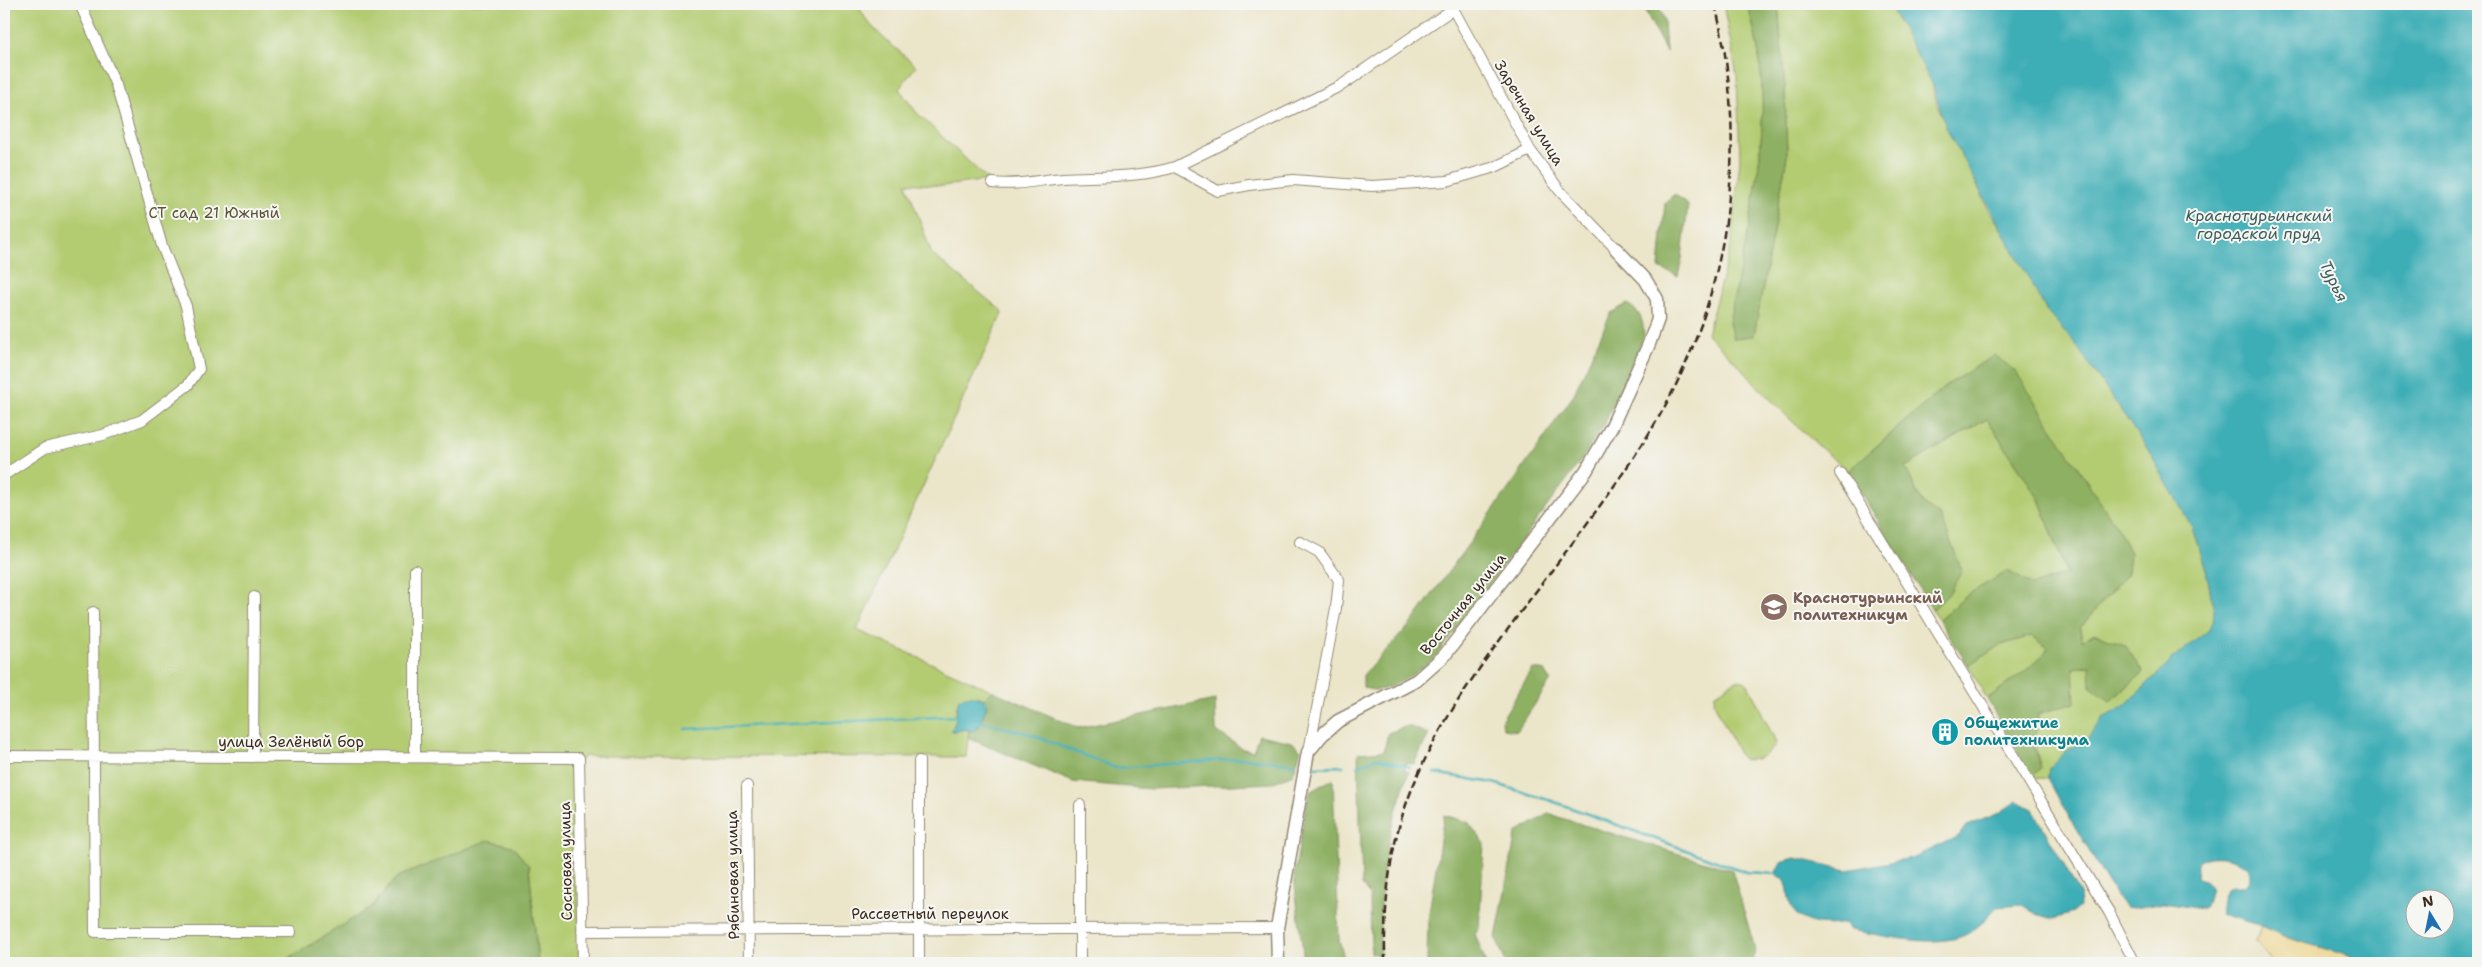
<svg xmlns="http://www.w3.org/2000/svg" width="2482" height="967" font-family="'Shantell Sans',sans-serif">
<rect width="100%" height="100%" fill="#f6f6f2"/>
<filter id="ink" filterUnits="userSpaceOnUse"><feTurbulence type="fractalNoise" baseFrequency=".02" numOctaves="2"/><feDisplacementMap in="SourceGraphic" scale="10" xChannelSelector="R" yChannelSelector="G"/><feConvolveMatrix kernelMatrix="1 2 1 2 8 2 1 2 1" color-interpolation-filters="sRGB"/></filter>
<filter id="wash" filterUnits="userSpaceOnUse"><feTurbulence type="fractalNoise" baseFrequency=".0096" numOctaves="4" result="noise"/><feDisplacementMap in="SourceGraphic" scale="20" xChannelSelector="R" yChannelSelector="G"/><feGaussianBlur stdDeviation="1.12" result="paint"/><feColorMatrix in="noise" values="0 0 0 0 0 0 0 0 0 0 0 0 0 0 0 0 0 1.4 0 .05"/><feComposite in="paint" operator="in"/></filter>
<g filter="url(#wash)">
<rect width="100%" height="100%" fill="#ebe5c9"/>
<!-- green -->
<path fill="#b3cc72" stroke="#777b48" d="M4,4H858C867,29 897,48 916,66L899,89L917,113L988,180L943,186L906,183L932,254L1003,312L857,630L993,691L984,699L976,696L959,699C955,711 954,721 961,730L965,729L969,731L966,757L585,756L575,765L580,963H538L529,866L397,877L372,907L281,963H4Z
M1723,4H1747C1781,109 1751,217 1729,322L1733,338L1754,335L1787,156L1785,89L1778,4H1889L1932,83L1937,105L1988,208L2019,258L2046,310L2074,342L2148,450L2192,527L2206,569L2214,611L2213,622L2208,631L2183,650L2123,707L2103,718L2088,738L2065,752L2049,768L2048,779L2032,777L2041,768C2025,719 2045,705 2072,668L2090,666L2110,701L2143,673L2082,641L2080,628L2128,572L2121,534L1948,384L1848,471C1820,448 1794,424 1769,398C1748,376 1729,354 1707,334L1731,244L1740,160L1737,76Z
M1987,419L2039,499L2067,574L2032,585L1970,593L1939,620L1932,610L1948,595L1941,517L1922,503L1905,467Z
M2031,636L2049,648C2036,666 2006,684 1987,699L1968,665L2001,645Z
M1736,680L1744,681L1748,684L1776,742C1773,753 1754,763 1743,759L1740,756L1714,703L1715,694Z"/>
<!-- forest -->
<path fill="#8eb064" stroke="#646d41" d="M1642,4H1658L1664,20L1666,52Z
M1747,4H1778L1785,89L1787,156L1754,336L1733,338L1729,322C1751,217 1781,109 1747,4Z
M1675,194L1688,205L1682,258L1678,276L1659,268L1665,202Z
M1627,304C1641,312 1643,320 1644,336L1604,425L1577,466L1433,660C1415,672 1385,699 1363,687V675L1410,625L1515,480L1573,396L1611,313Z
M1995,355L2016,372L2121,534L2130,553L2128,572L2080,628L2082,641L2094,633L2125,645L2143,673L2110,701L2091,687L2090,666L2073,668L2075,703L2038,714L2034,747L2041,768L2032,777L1987,699C2004,686 2038,664 2048,648L2031,636L2001,645L1968,665L1939,620L1970,593L2008,571L2032,585L2067,574L2039,499L1987,419L1905,467L1922,503L1941,517L1962,571L1948,595L1932,610L1848,471L1948,384Z
M1533,669L1545,671L1551,680L1517,731L1503,729L1502,719Z
M993,691L1078,728L1215,700L1216,731L1243,749L1253,751L1259,735L1292,742L1301,750L1293,774L1272,783L1151,789L1073,782L968,738L969,731L979,727L987,705L984,699Z
M1408,726L1429,734L1414,764L1406,763L1404,770L1409,772C1384,840 1379,884 1380,956L1371,953L1370,896L1362,885L1358,753L1384,751L1388,733Z
M1333,779L1339,939L1344,958L1326,963H1301L1304,962L1294,877L1306,805L1311,791Z
M1548,814L1732,870L1755,949L1753,963H1506L1496,938L1516,833Z
M1444,815L1468,822L1484,843L1479,929L1475,934L1486,963H1427L1428,920Z
M488,840L512,846L529,866L538,963H281L372,907L397,877Z"/>
<!-- sand -->
<path fill="#eeda9e" stroke="#94825e" d="M2261,926L2288,938L2374,963H2273L2256,942Z"/>
<!-- water -->
<path fill="#3cadb6" stroke="#3c6c6a" fill-rule="evenodd" d="M1889,4H2478V963H2374L2288,938L2256,924L2221,914C2220,908 2222,891 2230,887C2235,885 2241,887 2246,885L2250,878L2249,868C2238,858 2209,851 2198,863L2197,877L2206,882L2211,889L2206,907L2203,909L2164,903L2135,908L2126,907L2116,897L2060,801L2048,779L2049,768L2065,752L2088,738L2103,718L2123,707L2183,650L2208,631L2213,622L2214,611L2206,569L2192,527L2148,450L2074,342L2046,310L1946,128L1932,83ZM2414,900H2444V930H2414Z
M965,696H976L984,699L987,705L979,727L974,731L965,729L955,732L951,730C958,721 955,710 959,699Z
M2017,801L2033,809L2079,892L2080,907L2073,913L2053,919L2036,914L2022,905L1997,907C1987,917 1978,929 1965,935C1934,949 1882,935 1850,930L1844,923C1828,927 1798,925 1791,906C1787,895 1790,890 1784,879L1778,876L1776,872L1781,862L1795,858L1847,870L1912,858L1959,836L1965,827L1999,813Z"/>
<g fill="none" stroke-linecap="round" stroke-linejoin="round">
<!-- stream -->
<path stroke="#3cadb6" stroke-width="2.5" d="M978,721L1030,734L1116,768L1245,758L1295,764
M685,729L958,716
M1357,766L1377,758L1409,767
M1314,767L1343,766
M1434,773L1493,783L1552,801L1746,872L1778,874"/>
</g>
</g>
<g filter="url(#ink)">
<g fill="none" stroke-linecap="round" stroke-linejoin="round">
<!-- minor casing -->
<g stroke="#938874" stroke-width="12">
<path id="minor" d="M1451,5L1530,150L1560,191L1616,249
M1175,167L1218,191L1249,185L1293,180L1372,186L1447,181L1495,167L1530,150
M993,183C1016,186 1039,180 1063,178C1100,176 1139,178 1175,167L1342,85L1453,9
M1840,473L2109,912L2135,963
M4,475L45,448L103,435L142,420L188,385L199,369L186,306L162,246L116,85L80,4
M1300,542L1319,552L1339,580L1336,608L1309,751
M415,570V757
M93,612L95,932H291
M4,756L579,758L583,963
M253,757L254,597
M919,761V963
M747,786L749,963
M1080,805V963
M582,931L1277,928"/>
</g>
<!-- tertiary casing -->
<g stroke="#938874" stroke-width="15">
<path id="tertiary" d="M1278,963L1277,928L1308,752L1322,735L1338,721L1417,680L1444,656L1586,471L1612,426L1649,344L1658,319L1657,299L1645,279L1616,249"/>
</g>
<!-- minor -->
<use href="#minor" stroke="#fff" stroke-width="10"/>
<!-- tertiary -->
<use href="#tertiary" stroke="#fff" stroke-width="12"/>
<!-- rail -->
<path stroke="#3b2a1e" stroke-width="2.5" stroke-dasharray="8 4" stroke-linecap="butt" d="M1385,963C1384,909 1388,853 1407,802C1430,738 1468,683 1508,629C1557,562 1610,497 1653,427C1730,299 1750,148 1715,4"/>
</g>
</g>
<!-- icons -->
<defs>
<g id="university-disc" transform="scale(1.4375)"><circle r="9.5" fill="#8d6e63" stroke="#f6f6f2"/><path d="M0-5L7-2L0 1L-7-2ZM-4 1L0 2.5L4 1V4Q0 6-4 4Z" fill="#fff"/></g>
<g id="building-disc" transform="scale(1.4375)"><circle r="9.5" fill="#0f9aa8" stroke="#f6f6f2"/><path d="M-4-6H4V6H1V3H-1V6H-4ZM-2.5-4.3h1.7v1.8h-1.7ZM.8-4.3h1.7v1.8H.8ZM-2.5-1h1.7V.8h-1.7ZM.8-1h1.7V.8H.8Z" fill="#fff"/></g>
</defs>
<g fill-rule="evenodd">
<use href="#university-disc" x="1774" y="607"/>
<use href="#building-disc" x="1945" y="732"/>
</g>
<g text-anchor="middle" dominant-baseline="central" stroke-width="4" stroke-linejoin="round" paint-order="stroke">
<!-- street labels -->
<g font-size="15" fill="#3b2a1e" stroke="#f6f6f2">
<text transform="translate(1529 113) rotate(59)">Заречная улица</text>
<text transform="translate(1463 604) rotate(-51)">Восточная улица</text>
<text x="291" y="742">улица Зелёный бор</text>
<text transform="translate(566 861) rotate(-91)">Сосновая улица</text>
<text transform="translate(733 875) rotate(-91)">Рябиновая улица</text>
<text x="930" y="914">Рассветный переулок</text>
</g>
<!-- park labels -->
<g font-size="15" fill="#595233" stroke="#f6f6f2">
<text x="214" y="213">СТ сад 21 Южный</text>
</g>
<!-- education labels -->
<g font-size="15" font-weight="bold" fill="#785e54" stroke="#f6f6f2" text-anchor="start">
<text x="1793" y="598">Краснотурьинский<tspan x="1793" dy="17">политехникум</tspan></text>
</g>
<!-- culture labels -->
<g font-size="15" font-weight="bold" fill="#0d838f" stroke="#f6f6f2" text-anchor="start">
<text x="1964" y="723">Общежитие<tspan x="1964" dy="17">политехникума</tspan></text>
</g>
<!-- water labels -->
<g font-size="16" font-style="italic" fill="#3b5e5b" stroke="#f6f6f2">
<text x="2259" y="215">Краснотурьинский<tspan x="2259" dy="18">городской пруд</tspan></text>
<text transform="translate(2334 281) rotate(64)">Турья</text>
</g>
</g>
<!-- margin -->
<rect width="2482" height="967" fill="none" stroke="#f6f6f2" stroke-width="20"/>
<!-- north arrow -->
<g transform="translate(2430 914) rotate(350)"><circle r="24" fill="#f6f6f2" stroke="#aba49d"/>
<path d="M0-4L9 19L0 12L-9 19Z" fill="#1f6fb2"/>
<text y="-8" font-size="14" font-weight="bold" text-anchor="middle" fill="#3b2a1e">N</text>
</g>
</svg>
